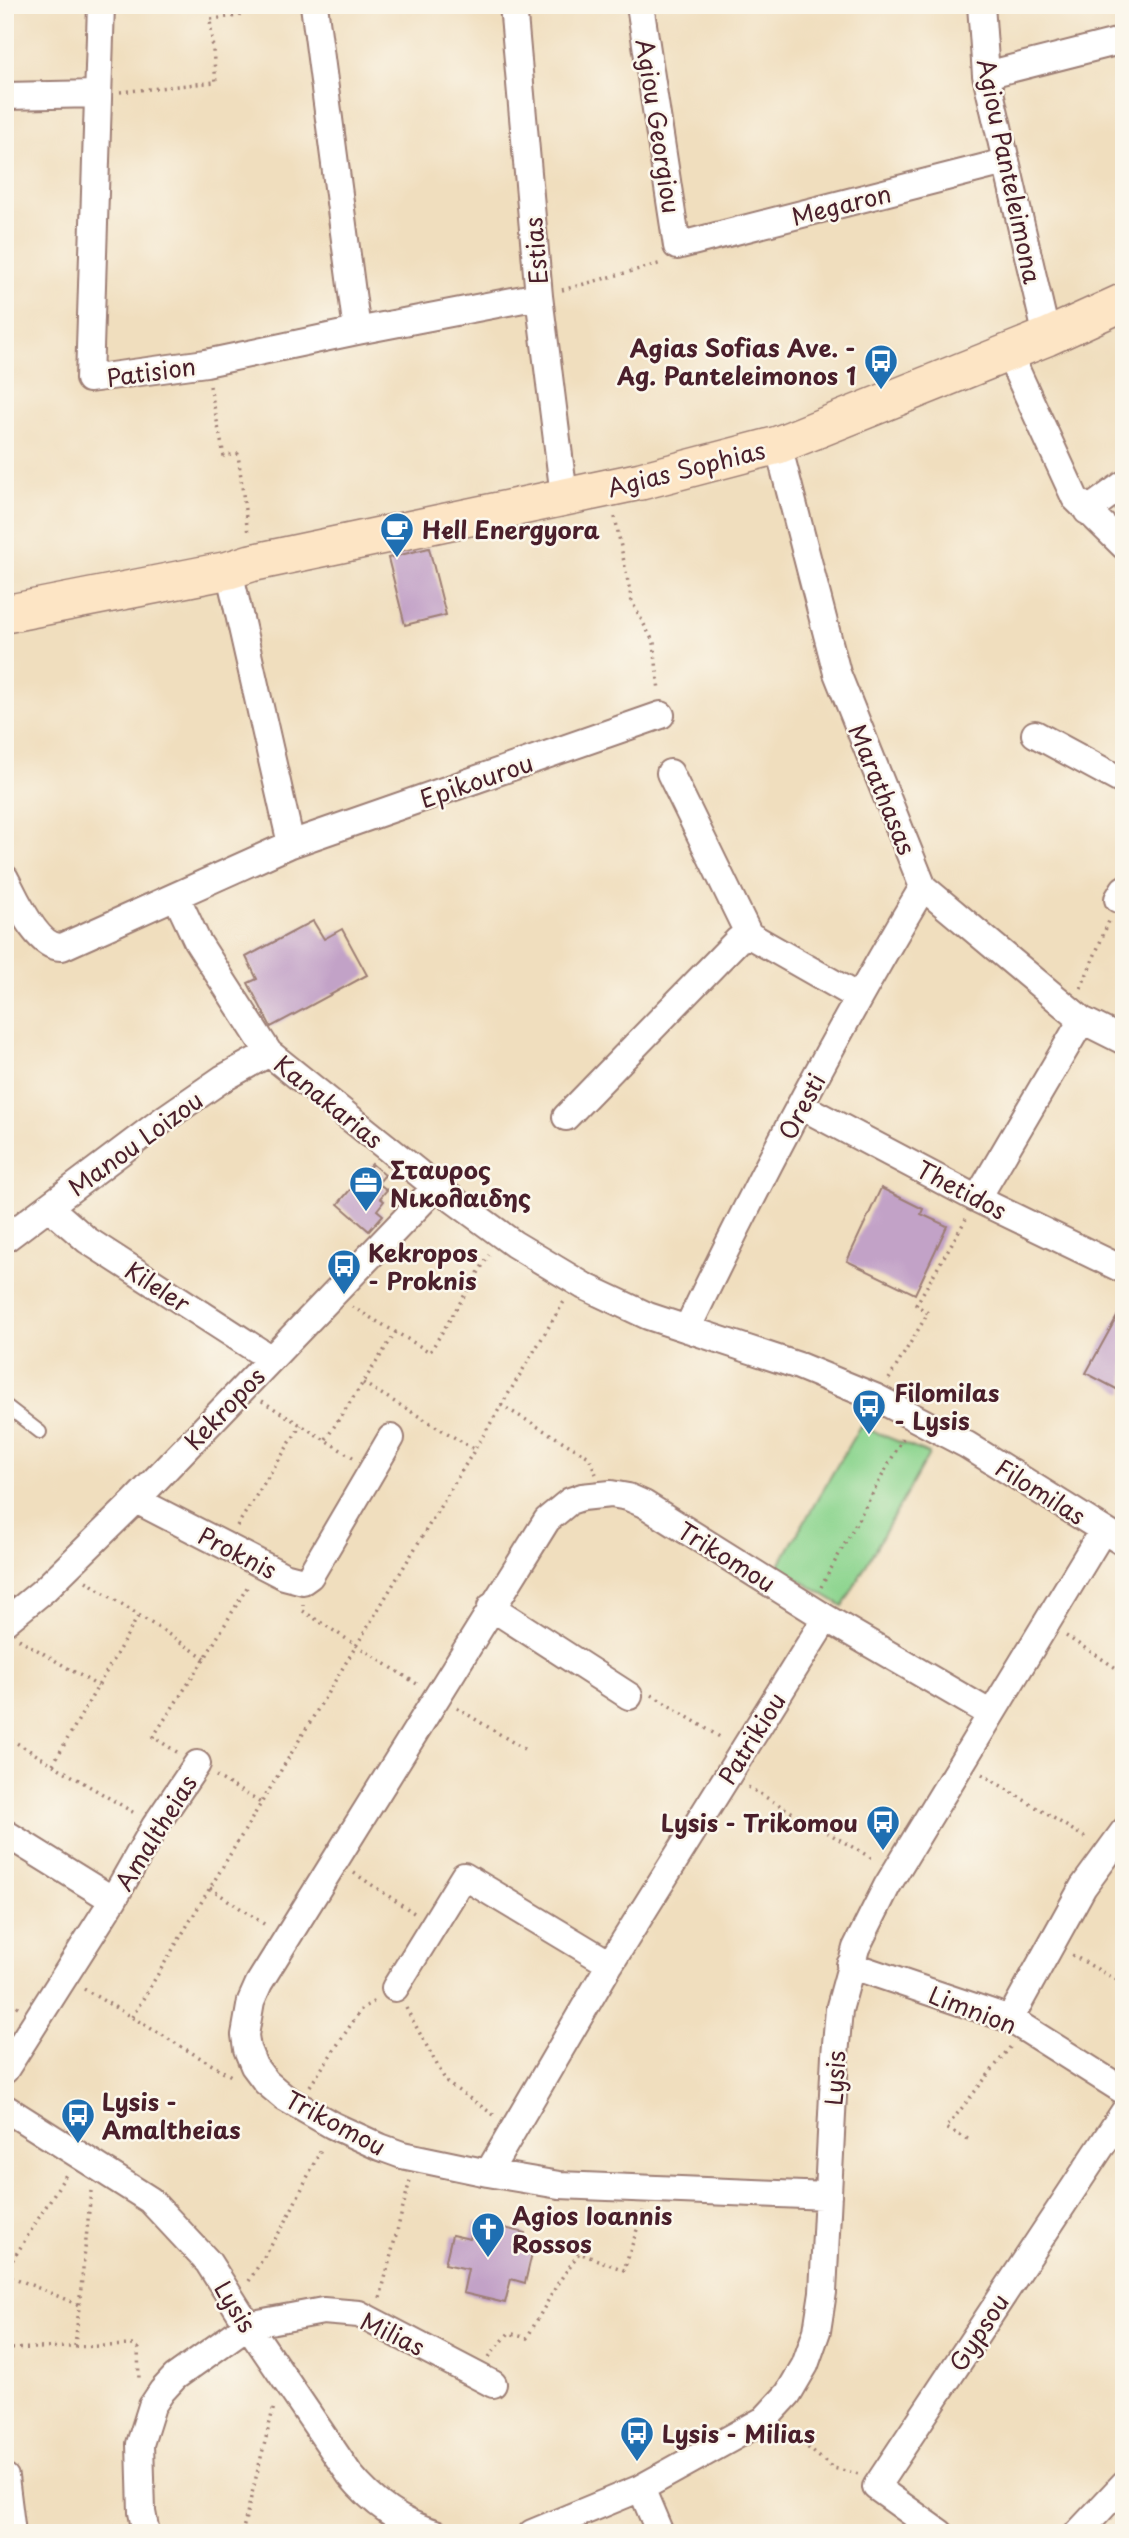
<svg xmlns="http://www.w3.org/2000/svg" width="1129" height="2538" font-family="'Playpen Sans',sans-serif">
<rect width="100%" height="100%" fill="#fbf7ec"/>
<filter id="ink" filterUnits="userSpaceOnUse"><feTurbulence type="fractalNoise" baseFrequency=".0143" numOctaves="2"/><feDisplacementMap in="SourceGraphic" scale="14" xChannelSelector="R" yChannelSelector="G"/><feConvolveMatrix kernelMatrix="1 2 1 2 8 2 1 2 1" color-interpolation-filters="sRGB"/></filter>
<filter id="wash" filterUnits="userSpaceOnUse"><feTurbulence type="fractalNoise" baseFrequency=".00686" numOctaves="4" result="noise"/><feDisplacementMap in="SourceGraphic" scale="28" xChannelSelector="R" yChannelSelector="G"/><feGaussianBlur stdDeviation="1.57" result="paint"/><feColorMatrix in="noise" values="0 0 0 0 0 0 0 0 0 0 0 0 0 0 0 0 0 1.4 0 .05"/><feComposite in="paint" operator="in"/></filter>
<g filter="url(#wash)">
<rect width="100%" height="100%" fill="#f0debe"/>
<!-- green -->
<path fill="#8ed590" stroke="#6c7a5e" stroke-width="2" d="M860,1426L929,1454L843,1606L778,1567Z"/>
<g id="blocks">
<!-- building -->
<path fill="#c2a2c7" d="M429,548L446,615L405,625L388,558Z
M313,921L324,939L342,929L367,975L271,1027L248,983L257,979L246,957Z
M372,1164L385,1175L378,1183L387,1190L380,1198L384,1201L377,1210L383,1215L369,1231L338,1204Z
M881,1188L923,1209L921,1214L947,1226L915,1294L847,1261Z
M1124,1304V1393L1086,1373Z
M475,2221L525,2233L521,2251L532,2253L525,2283L511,2279L505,2303L463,2293L468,2269L445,2264L452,2235L470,2239Z"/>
</g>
</g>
<g filter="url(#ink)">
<use href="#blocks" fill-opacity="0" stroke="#9d7e74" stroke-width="2"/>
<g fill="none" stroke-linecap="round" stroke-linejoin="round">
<!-- lane casing -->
<g stroke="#9d7e74" stroke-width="16">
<path id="lane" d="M5,1405L40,1432"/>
</g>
<!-- street casing -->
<g stroke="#9d7e74" stroke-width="30">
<path id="street" d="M101,5L89,379L206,363L357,331L539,296
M314,5L357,331
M513,5L539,296L564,496
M640,5L677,246L1005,162
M981,5L986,75L1047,337
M986,75L1124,40
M5,96L97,94
M1008,352L1075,498L1124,546
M778,445L837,673L923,887L1082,1020L1124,1041
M1087,511L1124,484
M229,570L291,844
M1035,734L1124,782
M670,773L749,935L858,997
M5,878C16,899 37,949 62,947L291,844L661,715
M176,896L197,941L269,1053L436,1187L514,1244L584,1286L648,1316L799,1366L877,1398L967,1445L1124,1543
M1118,899L1124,889
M801,1106L977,1199L1124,1270
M566,1117L738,940L749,935
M977,1199L1082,1020
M49,1207L87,1240L271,1359
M5,1239L167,1117L222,1079L269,1053
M687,1329C759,1179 837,1031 923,887
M136,1500L284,1576L303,1581L310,1576L391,1438
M491,1607L629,1696
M5,1622L44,1590L136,1500L436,1187
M5,1833L113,1900
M850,1965L1010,2019L1124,2091
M395,1988L464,1876L610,1964
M1010,2019L1083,1887L1124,1831
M5,2070L113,1900L155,1826L197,1764
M5,2108L150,2200L208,2262L248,2325L350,2475C372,2502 401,2523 435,2533
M488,2173L610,1964L826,1618
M828,2196L559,2185L488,2173L402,2155L380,2147L332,2125L285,2098L266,2082L254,2066L247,2049L245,2035L251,2001L259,1983L547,1520L570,1501L582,1497L611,1494L628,1497L644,1504L826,1618L991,1714
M5,2477L12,2533
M641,2488L660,2533
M146,2533L142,2512L140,2444L152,2406L162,2391L175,2377L248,2325L323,2311L359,2314L493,2384
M532,2533L641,2488L764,2420L788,2394L805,2365L817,2331L823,2292L835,2055L839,2010L856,1948L887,1886L1103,1530
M940,2533L876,2487L1124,2112
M1078,2533L1124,2484"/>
</g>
<!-- secondary casing -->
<g stroke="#9d7e74" stroke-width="40">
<path id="secondary" d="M5,614L229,570L251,563L641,481L778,445L1047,337L1124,302"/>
</g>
<!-- path -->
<path stroke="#9d7e74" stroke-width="3.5" stroke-dasharray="2 5" stroke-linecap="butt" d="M120,92L216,82L210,19L238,16L261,5
M562,290L662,263
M210,386L224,456L238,454L248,534
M615,517L632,602L654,643L659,691
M1081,988L1109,921
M352,1307L430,1352L489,1255
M889,1379L928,1313L916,1305L966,1219
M363,1383L474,1449
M262,1401L354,1458
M501,1405L589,1457L596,1474
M326,1439L396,1332
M237,1526L301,1425
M86,1581L205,1658
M821,1587L903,1438
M303,1604V1611L417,1684
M1066,1636L1124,1673
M19,1639L98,1686
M652,1695L723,1739
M457,1708L524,1749
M5,1736L136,1814
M177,1752L153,1737L205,1658L249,1584
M53,1764L139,1615
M982,1774L1089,1840
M216,1776L261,1803
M748,1787L875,1860
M354,1873L414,1913
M210,1888L267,1926
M1072,1955L1124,1984
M84,1989L231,2076
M5,1998L18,2007
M406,2008L447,2083L494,2115
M132,2017L565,1300
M310,2086L362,2008L375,2001
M968,2139L946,2128L1011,2046
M5,2272L67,2173
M5,2274L79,2305
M249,2281L285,2223L322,2147
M380,2298L410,2180
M75,2346L91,2191
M5,2349L133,2345L138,2349L139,2380
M489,2357L509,2333L527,2338L558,2283L579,2253L624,2270L643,2211
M786,2430L833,2468L859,2474
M38,2533L121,2526
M242,2533L274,2406"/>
<!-- lane -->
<use href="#lane" stroke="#fff" stroke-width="12"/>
<!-- street -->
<use href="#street" stroke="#fff" stroke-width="26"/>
<!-- secondary -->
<use href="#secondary" stroke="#fde5c5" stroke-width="37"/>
</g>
</g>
<!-- icons -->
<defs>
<g id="bus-pin" transform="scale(1.75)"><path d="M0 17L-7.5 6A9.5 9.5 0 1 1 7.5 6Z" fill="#1f6fb2" stroke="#fbf7ec"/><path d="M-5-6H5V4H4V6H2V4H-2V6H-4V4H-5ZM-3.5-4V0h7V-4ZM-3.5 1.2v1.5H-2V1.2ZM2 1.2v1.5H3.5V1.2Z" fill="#fff"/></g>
<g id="cafe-pin" transform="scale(1.75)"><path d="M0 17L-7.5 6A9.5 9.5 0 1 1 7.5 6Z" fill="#1f6fb2" stroke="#fbf7ec"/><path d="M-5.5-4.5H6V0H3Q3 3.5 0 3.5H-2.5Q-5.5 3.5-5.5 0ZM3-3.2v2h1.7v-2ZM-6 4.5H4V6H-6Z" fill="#fff"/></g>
<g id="office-pin" transform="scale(1.75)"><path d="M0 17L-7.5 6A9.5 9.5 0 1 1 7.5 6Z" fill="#1f6fb2" stroke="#fbf7ec"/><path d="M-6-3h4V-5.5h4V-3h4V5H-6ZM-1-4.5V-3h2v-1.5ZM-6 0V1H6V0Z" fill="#fff"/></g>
<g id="church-pin" transform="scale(1.75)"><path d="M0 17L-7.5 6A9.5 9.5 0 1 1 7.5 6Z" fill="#1f6fb2" stroke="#fbf7ec"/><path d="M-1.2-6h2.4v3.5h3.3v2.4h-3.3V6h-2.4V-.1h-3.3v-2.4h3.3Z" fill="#fff"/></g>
</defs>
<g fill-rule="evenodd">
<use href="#bus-pin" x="881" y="361"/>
<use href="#cafe-pin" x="397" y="529"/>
<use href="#office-pin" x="366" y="1183"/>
<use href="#bus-pin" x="344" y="1266"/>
<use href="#bus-pin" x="869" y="1406"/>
<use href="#bus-pin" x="883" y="1822"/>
<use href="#bus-pin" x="78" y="2115"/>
<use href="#church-pin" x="488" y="2229"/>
<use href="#bus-pin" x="637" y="2433"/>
</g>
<g text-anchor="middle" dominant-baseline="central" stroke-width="5" stroke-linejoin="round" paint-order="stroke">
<!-- street labels -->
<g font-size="24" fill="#4a1f2b" stroke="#fbf7ec">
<text transform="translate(659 126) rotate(81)">Agiou Georgiou</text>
<text transform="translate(1010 171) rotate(78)">Agiou Panteleimona</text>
<text transform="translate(841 204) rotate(-14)">Megaron</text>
<text transform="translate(535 251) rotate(-95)">Estias</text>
<text transform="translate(151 371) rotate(-8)">Patision</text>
<text transform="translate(686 468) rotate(-14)">Agias Sophias</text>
<text transform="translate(476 780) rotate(-19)">Epikourou</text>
<text transform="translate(883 789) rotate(68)">Marathasas</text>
<text transform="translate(329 1101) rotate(39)">Kanakarias</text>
<text transform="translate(801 1106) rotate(-62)">Oresti</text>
<text transform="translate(135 1143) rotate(-36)">Manou Loizou</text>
<text transform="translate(962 1189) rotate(28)">Thetidos</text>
<text transform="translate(158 1286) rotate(33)">Kileler</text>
<text transform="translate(224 1408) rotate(-46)">Kekropos</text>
<text transform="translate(1041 1491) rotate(32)">Filomilas</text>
<text transform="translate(238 1552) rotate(27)">Proknis</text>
<text transform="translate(727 1556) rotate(32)">Trikomou</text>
<text transform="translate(751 1738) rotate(-58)">Patrikiou</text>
<text transform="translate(155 1832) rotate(-58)">Amaltheias</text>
<text transform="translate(973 2009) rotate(21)">Limnion</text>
<text transform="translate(834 2078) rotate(-87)">Lysis</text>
<text transform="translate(336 2122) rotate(28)">Trikomou</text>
<text transform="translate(236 2306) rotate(58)">Lysis</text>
<text transform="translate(978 2332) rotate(-57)">Gypsou</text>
<text transform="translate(393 2333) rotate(26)">Milias</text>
</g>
<!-- poi labels -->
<g font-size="24" font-weight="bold" fill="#4a1f2b" stroke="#fbf7ec" text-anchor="start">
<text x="856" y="347" text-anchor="end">Agias Sofias Ave. -<tspan x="856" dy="28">Ag. Panteleimonos 1</tspan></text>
<text x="422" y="529">Hell Energyora</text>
<text x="390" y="1169">Σταυρος<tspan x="390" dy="28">Νικολαιδης</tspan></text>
<text x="368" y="1252">Kekropos<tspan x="368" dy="28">- Proknis</tspan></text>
<text x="894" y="1392">Filomilas<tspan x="894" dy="28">- Lysis</tspan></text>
<text x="858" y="1822" text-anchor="end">Lysis - Trikomou</text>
<text x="102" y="2101">Lysis -<tspan x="102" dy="28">Amaltheias</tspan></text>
<text x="512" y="2215">Agios Ioannis<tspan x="512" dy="28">Rossos</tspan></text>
<text x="662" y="2433">Lysis - Milias</text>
</g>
</g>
<!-- margin -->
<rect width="1129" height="2538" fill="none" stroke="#fbf7ec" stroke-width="28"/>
</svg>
